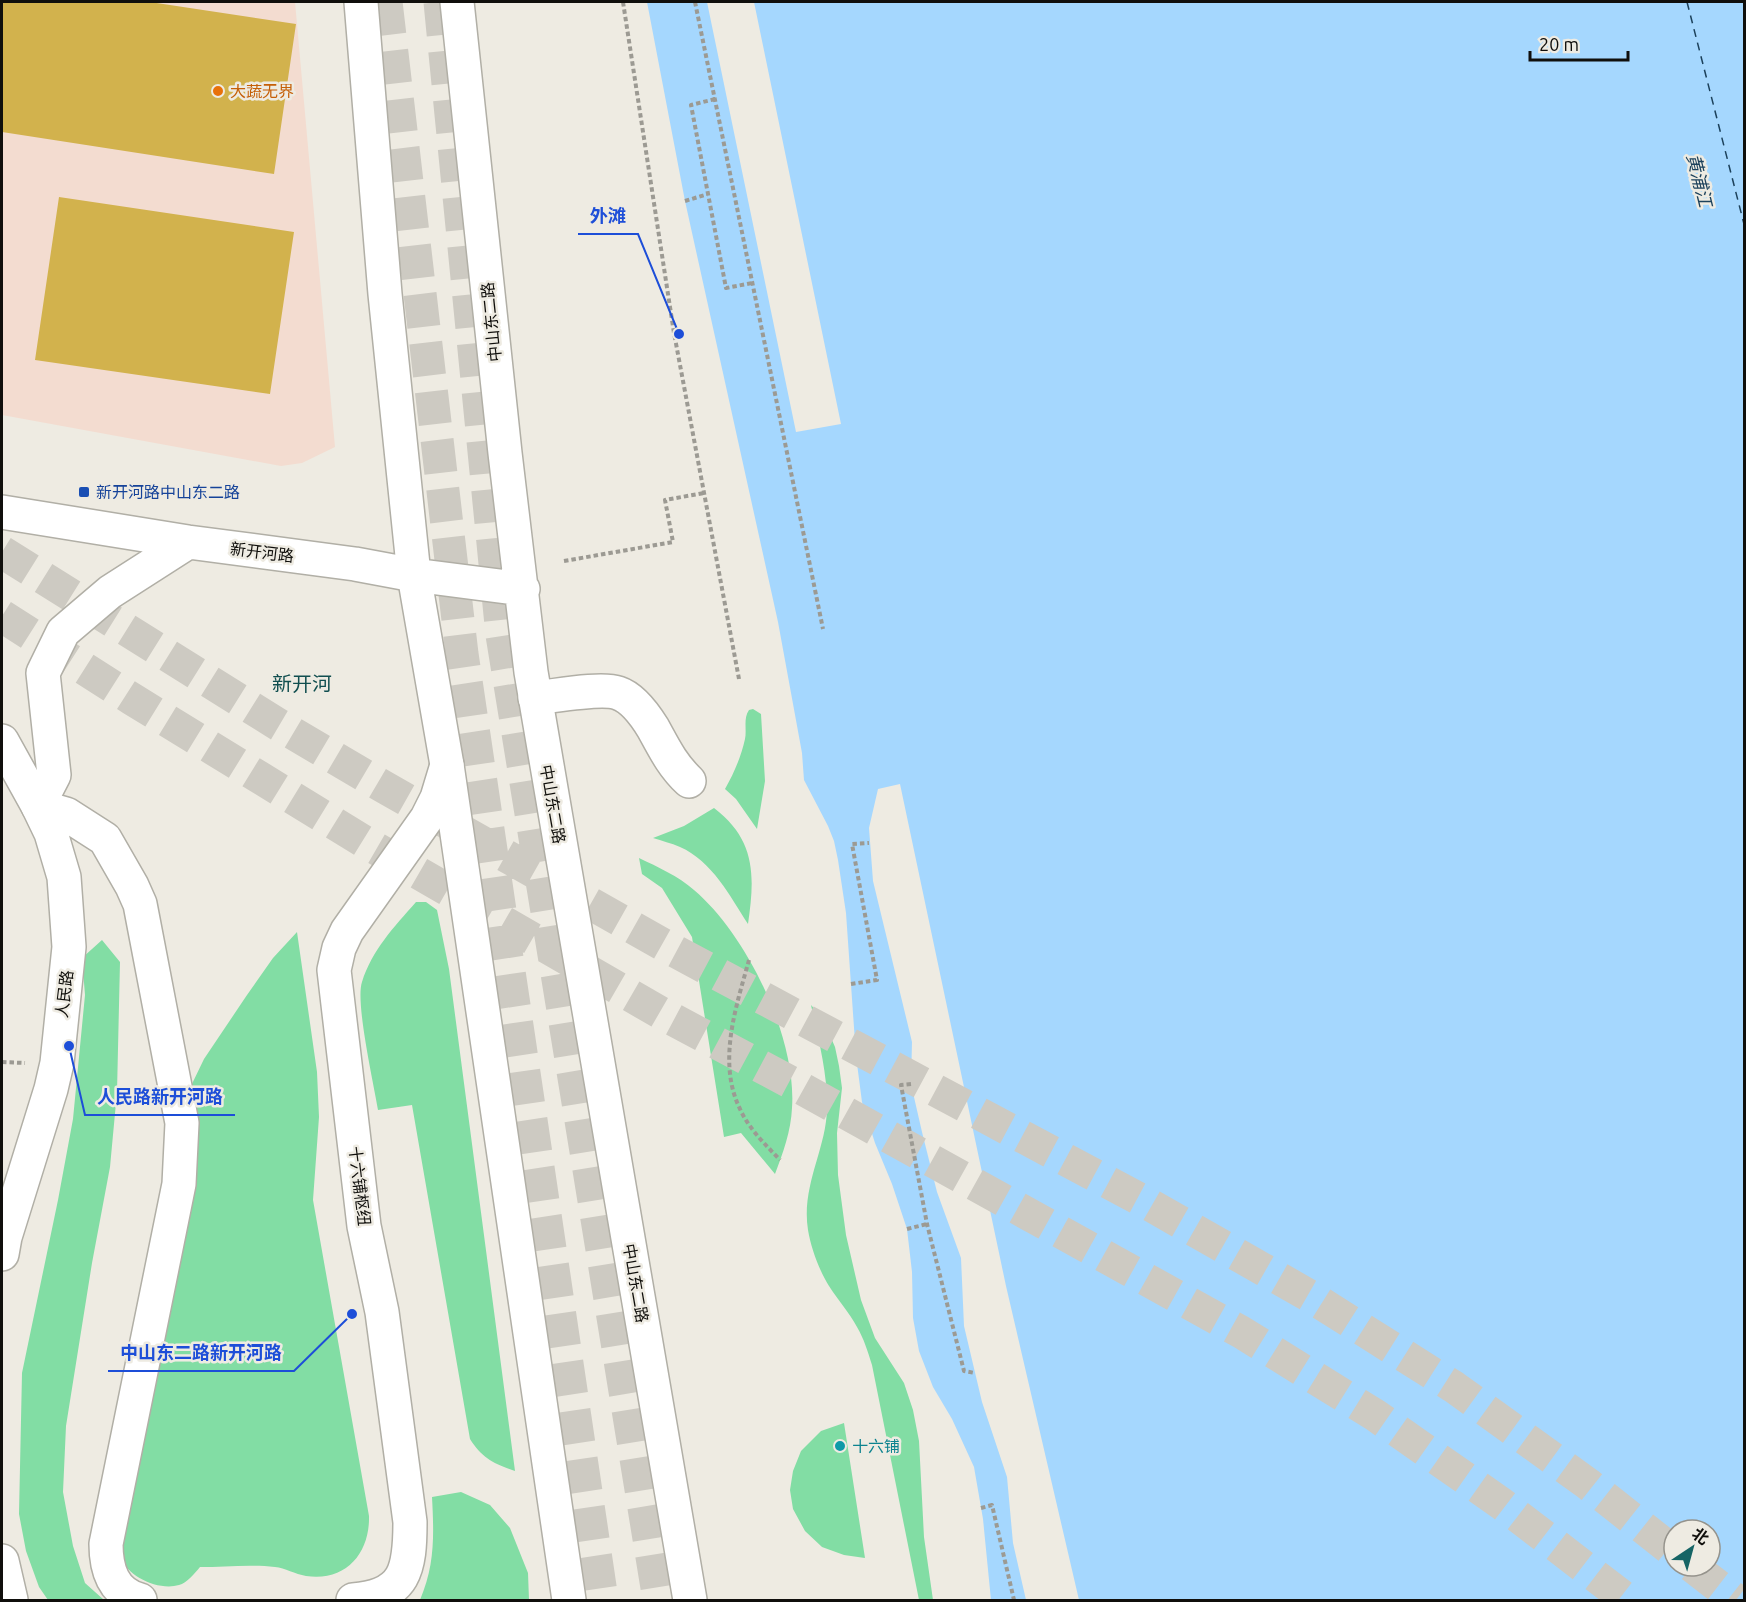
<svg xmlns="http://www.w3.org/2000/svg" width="1746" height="1602" font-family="Ubuntu,'Noto Sans SC',sans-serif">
<rect width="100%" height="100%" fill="#eeebe2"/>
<!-- commercial -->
<path fill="#f3dcd0" d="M2,2H295L335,447L302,463L281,466L2,415Z"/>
<!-- green -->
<path fill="#82dda4" d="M753,709L761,714L765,781L757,829L736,799L725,789C734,773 741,757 745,739C747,730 743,718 749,710Z
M714,808C756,840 755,876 748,924C730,896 712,861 680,847C671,843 662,841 653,838L684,826Z
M639,858C658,867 678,876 694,890C747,935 797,1038 792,1108C791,1131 783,1153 775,1174L741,1133L724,1137L692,937L662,888L642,874Z
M416,902H426L437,910L449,969L515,1471C494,1464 482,1458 470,1439L412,1105L378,1110C374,1085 355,1002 362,982C372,950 394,927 416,902Z
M297,932L317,1072L319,1117L313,1200L369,1516C370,1553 346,1582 306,1576C295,1574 285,1568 275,1567C251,1564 224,1567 200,1567C195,1573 187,1583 179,1585C159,1591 127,1577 121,1557C117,1546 122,1530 123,1519L196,1181L198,1139L190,1088L204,1059L247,995L273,958Z
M102,940L120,962L117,1092L110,1167L92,1263L66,1426L63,1492L73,1546L85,1583L104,1600H48L39,1587L26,1551L19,1514L22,1373L58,1200L73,1119L85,995L82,958Z
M811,1005L822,1017L835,1047L839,1066L842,1088L837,1133L838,1175L846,1235L861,1300L875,1338L904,1383L913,1410L919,1441L924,1537L933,1600H919L872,1365C868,1352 864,1339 857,1327C849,1312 838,1300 829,1286C819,1270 811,1248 808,1230C801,1186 826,1150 827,1109C828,1074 818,1038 811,1005Z
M844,1423L865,1558L844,1555L822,1547L805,1531L793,1509L790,1490L793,1471L801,1451L821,1431Z
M461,1492L490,1505L510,1528L528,1573L529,1600H420C435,1565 434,1535 432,1497Z"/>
<!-- water -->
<path fill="#a5d7fe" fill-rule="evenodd" d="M647,2H1744V1600H991L983,1519L974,1467L952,1419L933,1387L919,1351L913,1318L912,1272L907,1229L892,1184L875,1143L862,1102L856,1056L846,913L838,860L834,841L828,826L804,780L802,753L778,622L685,201ZM1674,1530H1710V1566H1674Z"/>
<!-- pier -->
<path fill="#eeebe2" d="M707,2H754L841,424L796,432Z
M900,784L1006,1286L1079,1600H1026L1013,1543L1007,1477L982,1402L964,1326L961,1258L937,1192L922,1132L911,1084L912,1042L873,881L869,828L878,789Z"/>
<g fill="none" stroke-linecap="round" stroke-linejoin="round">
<!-- ferry -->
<path stroke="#1c415b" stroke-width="1.5" stroke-dasharray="8 6" stroke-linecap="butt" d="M1687,2L1744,224"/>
</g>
<!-- building -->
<path fill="#d2b24d" d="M2,2H150L296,24L274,174L2,132Z
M59,197L294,232L270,394L35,360Z"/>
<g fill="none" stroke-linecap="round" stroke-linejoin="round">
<!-- major-tunnel -->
<path stroke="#cdcac2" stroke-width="33" stroke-dasharray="33 16" stroke-linecap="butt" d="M386,2L462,654L602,1600
M440,2L502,635L659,1600
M2,552L279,725L384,787L671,949L1145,1202L1308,1295L1454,1387L1588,1484L1674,1552
M2,616L132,699L363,841L661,1013L790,1082L1241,1332L1375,1415L1502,1504L1627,1600
M1692,1566L1736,1600"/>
<!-- minor casing -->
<g stroke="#b1afa6" stroke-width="36">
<path id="minor" d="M535,698C555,696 601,687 618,693C633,698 645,715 653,728C664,748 672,765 689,781
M2,741L38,806L51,833L64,877L69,947L57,1063L51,1089L5,1237L2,1254
M38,806L66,814L105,839L132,886L140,904L182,1123L179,1184L106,1544C106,1569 113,1593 140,1600
M2,1561L11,1600
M353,1600C406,1596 410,1569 410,1522L382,1312L364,1226L334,970L339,948L347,931L427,818L437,798L447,765"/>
</g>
<!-- major casing -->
<g stroke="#b1afa6" stroke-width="36">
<path id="major" d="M361,2L385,294L414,575L447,765L569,1600
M457,2L505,453L531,672L690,1600
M2,512L188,542L355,564L414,575L523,589
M38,806L54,775L43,673L63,632L110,592L188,542"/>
</g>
<!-- path -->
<path stroke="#9c9a93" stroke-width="4" stroke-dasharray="4.5 3" stroke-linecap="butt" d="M623,2L674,333L739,679
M695,2L823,629
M715,99L691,105L726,288L752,283
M685,201L708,194
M564,561L673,542L665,500L704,493
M749,960C736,1007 717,1062 740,1109C749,1129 765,1144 780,1160
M851,984L877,980L852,844L869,843
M2,1062L25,1063
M911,1084L901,1085L927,1224L964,1371L975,1373
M907,1229L927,1224
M981,1508L992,1505L1014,1600"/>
<!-- minor -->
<use href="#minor" stroke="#fff" stroke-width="33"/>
<!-- major -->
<use href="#major" stroke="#fff" stroke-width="33"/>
</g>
<!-- markers -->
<circle fill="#e8710a" stroke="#eeebe2" stroke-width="2" cx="218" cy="91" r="6"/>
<rect fill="#1a4fb4" stroke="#eeebe2" stroke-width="2" x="78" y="486" width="12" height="12" rx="3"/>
<circle fill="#0f9aa8" stroke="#eeebe2" stroke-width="2" cx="840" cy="1446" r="6"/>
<g text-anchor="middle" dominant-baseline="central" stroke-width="5" stroke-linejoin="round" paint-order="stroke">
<!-- food labels -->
<g font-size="16" fill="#c56008" stroke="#eeebe2" text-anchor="start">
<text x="230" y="91">大蔬无界</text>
</g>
<!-- street labels -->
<g font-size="16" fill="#100f0c" stroke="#eeebe2">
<text transform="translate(491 322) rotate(-96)">中山东二路</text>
<text transform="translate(262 552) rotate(7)">新开河路</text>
<text transform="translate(553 804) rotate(80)">中山东二路</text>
<text transform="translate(64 994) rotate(-83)">人民路</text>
<text transform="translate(360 1186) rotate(83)">十六铺枢纽</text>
<text transform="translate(636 1283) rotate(80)">中山东二路</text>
</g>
<!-- transit labels -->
<g font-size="16" fill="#164399" stroke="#eeebe2" text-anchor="start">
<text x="96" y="492">新开河路中山东二路</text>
</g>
<!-- culture labels -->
<g font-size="16" fill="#0d838f" stroke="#eeebe2" text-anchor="start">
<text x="852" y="1446">十六铺</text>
</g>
<!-- water labels -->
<g font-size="18" font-style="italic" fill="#1c415b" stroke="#eeebe2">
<text transform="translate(1700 180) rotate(76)">黄浦江</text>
</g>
<!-- quarter labels -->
<g font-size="20" fill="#104e4f" stroke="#eeebe2">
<text x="302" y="683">新开河</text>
</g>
</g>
<!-- callouts -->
<path fill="none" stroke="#1d4ed8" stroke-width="2" d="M679 334L638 234H578M69 1046L85 1115H235M352 1314L294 1371H108"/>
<g fill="#1d4ed8" stroke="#eeebe2" stroke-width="2">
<circle cx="679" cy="334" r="6"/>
<circle cx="69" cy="1046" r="6"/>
<circle cx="352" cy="1314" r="6"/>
</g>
<g font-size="18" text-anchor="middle" font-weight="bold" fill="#1d4ed8" stroke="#eeebe2" stroke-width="5" stroke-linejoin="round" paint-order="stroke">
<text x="608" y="222">外滩</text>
<text x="160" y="1103">人民路新开河路</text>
<text x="201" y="1359">中山东二路新开河路</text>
</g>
<!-- border -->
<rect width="1746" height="1602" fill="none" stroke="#100f0c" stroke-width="6"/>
<!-- north arrow -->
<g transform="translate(1692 1548) rotate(36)"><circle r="28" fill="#eeebe2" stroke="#95938c" stroke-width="1.5"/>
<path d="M0-4.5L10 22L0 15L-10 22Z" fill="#156465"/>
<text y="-9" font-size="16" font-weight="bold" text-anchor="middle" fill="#100f0c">北</text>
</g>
<!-- scale -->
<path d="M1530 51v9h98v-9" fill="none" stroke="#100f0c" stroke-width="3"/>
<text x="1539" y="51" font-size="18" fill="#100f0c" stroke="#eeebe2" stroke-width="4.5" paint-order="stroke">20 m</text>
</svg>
